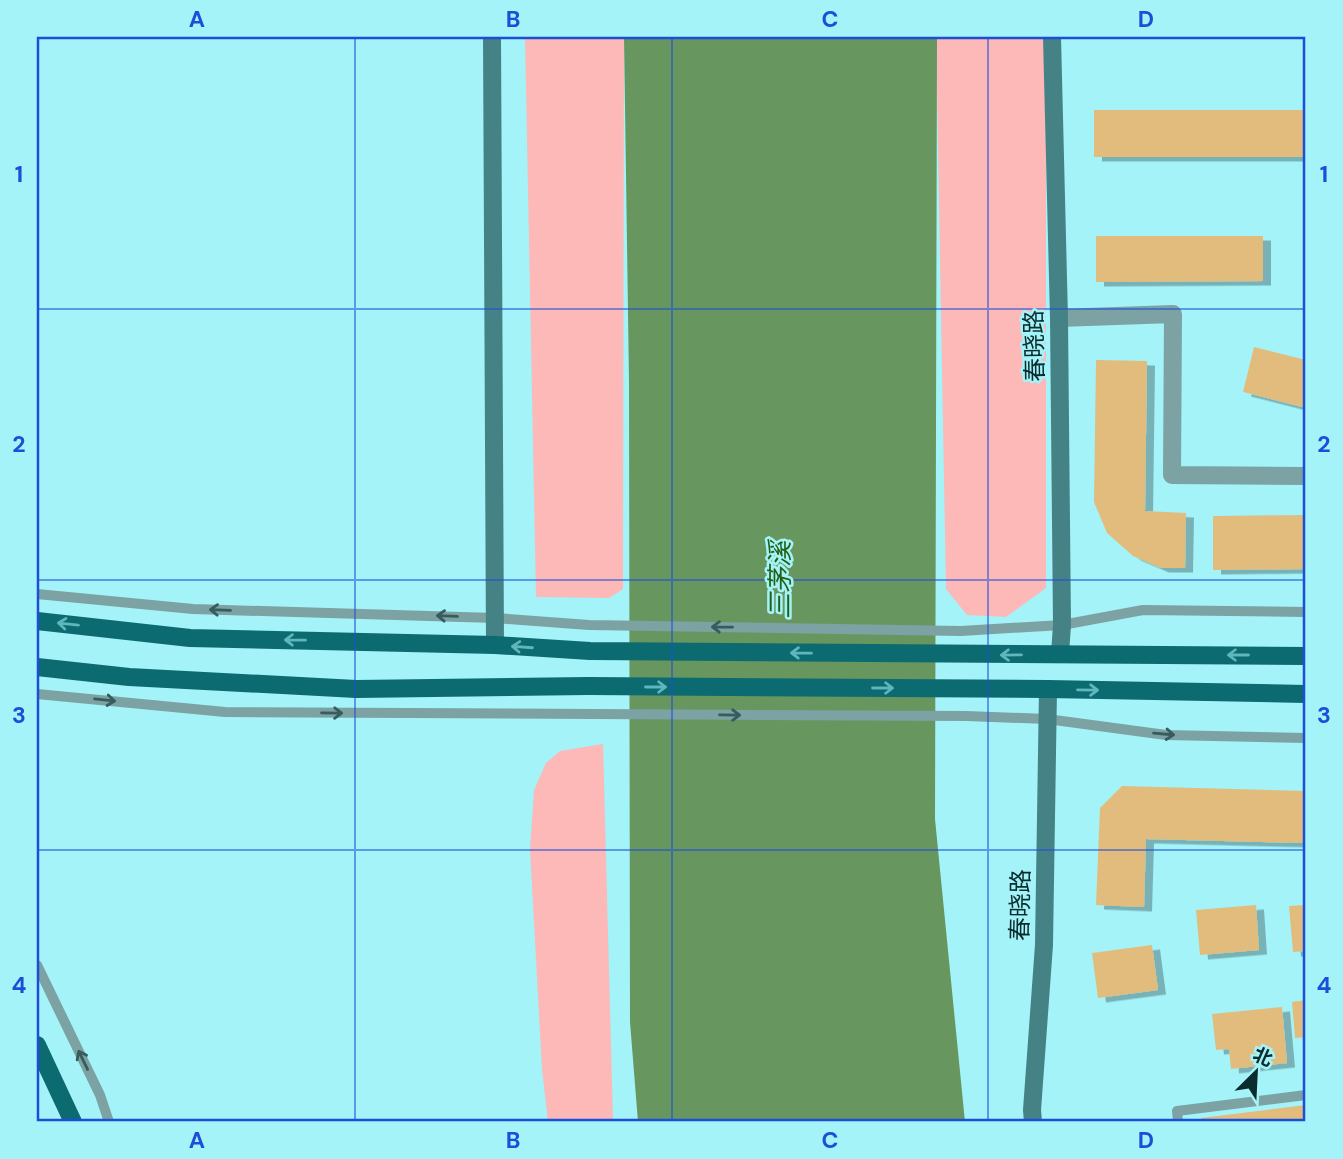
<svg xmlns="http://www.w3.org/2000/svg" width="1343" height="1159" font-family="'DM Sans','Noto Sans SC',sans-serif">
<defs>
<filter id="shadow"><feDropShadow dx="8" dy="4.5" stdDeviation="0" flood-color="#0004"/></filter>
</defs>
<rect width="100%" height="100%" fill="#a4f3f8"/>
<!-- green -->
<path fill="#fcb9b7" d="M525,37H624L623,589L609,598L536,597Z
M936,37H1046V588L1006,617L967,615L946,589Z
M603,744L613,1122H548L542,1069L530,849L534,790L546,763L560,751Z"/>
<!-- water -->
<path fill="#68965f" d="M624,37H937L935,819L965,1122H638L630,1022L629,380Z"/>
<!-- building -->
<path fill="#e2bc7c" filter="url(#shadow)" d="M1094,110H1306V157H1094Z
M1096,236H1263V281L1096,282Z
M1254,347L1306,360V408L1243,392Z
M1096,360L1147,361L1145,511L1186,513L1185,568H1161L1133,556L1107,533L1094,502Z
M1306,515V569L1213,570V516Z
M1122,786L1306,791V843L1146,839L1144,907L1096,905L1100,808Z
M1256,905L1259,950L1200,955L1196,910Z
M1306,905V951L1293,952L1289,906Z
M1152,945L1158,990L1098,998L1092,953Z
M1306,1000V1037L1295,1038L1292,1002Z
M1282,1007L1287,1063L1231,1069L1229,1049L1216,1050L1212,1014Z
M1306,1105V1122H1201V1118Z"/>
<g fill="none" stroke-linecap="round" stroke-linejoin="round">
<!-- lane -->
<path stroke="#7ca2a4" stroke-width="10" d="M37,594L193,609L495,618L589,625L961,631L1062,625L1143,610L1306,612
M37,694L225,712L966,716L1047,719L1166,735L1306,738
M37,965L100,1095L109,1122
M1178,1122L1177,1111L1306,1095"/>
<!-- street -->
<path stroke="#7ca2a4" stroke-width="18" d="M1059,318L1173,314L1172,475L1306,476"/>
<!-- secondary -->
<path stroke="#458286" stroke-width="18" d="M492,37L495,645
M1052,37L1059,318L1062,625L1060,654
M1033,1122L1032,1110L1044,945L1048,689"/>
<!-- primary -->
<path stroke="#0b6b70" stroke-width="18" d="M37,621L190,638L495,645L590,651L1306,656
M37,667L129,677L356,689L588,686L1048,689L1306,694
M37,1045L73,1122"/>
</g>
<!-- one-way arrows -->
<defs><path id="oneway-shaft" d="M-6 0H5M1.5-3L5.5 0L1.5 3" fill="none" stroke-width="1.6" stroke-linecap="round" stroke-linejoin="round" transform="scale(1.75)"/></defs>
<g stroke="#385b5d">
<use href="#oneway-shaft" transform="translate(220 610) rotate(-178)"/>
<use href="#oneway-shaft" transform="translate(447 616) rotate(-178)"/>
<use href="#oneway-shaft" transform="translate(722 627) rotate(-179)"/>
<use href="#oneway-shaft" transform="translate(105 700) rotate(6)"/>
<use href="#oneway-shaft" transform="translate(332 713) rotate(1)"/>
<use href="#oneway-shaft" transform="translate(730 715) rotate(1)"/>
<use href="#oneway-shaft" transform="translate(1164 734) rotate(5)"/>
<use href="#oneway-shaft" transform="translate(83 1060) rotate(-116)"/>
</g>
<g stroke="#5fb6bb">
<use href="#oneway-shaft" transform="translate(68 624) rotate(-174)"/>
<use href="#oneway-shaft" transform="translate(295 640) rotate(-179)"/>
<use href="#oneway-shaft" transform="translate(522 647) rotate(-176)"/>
<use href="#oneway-shaft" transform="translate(801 653) rotate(-179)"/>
<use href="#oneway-shaft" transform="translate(1011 655) rotate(179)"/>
<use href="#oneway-shaft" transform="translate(1238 655) rotate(-180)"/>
<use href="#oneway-shaft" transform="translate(656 687)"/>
<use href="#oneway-shaft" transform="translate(883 688)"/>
<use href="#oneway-shaft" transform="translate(1088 690) rotate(1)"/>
</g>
<!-- grid -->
<path fill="none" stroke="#1d4ed8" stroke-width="2" stroke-opacity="0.55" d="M355,37V1122M672,37V1122M988,37V1122M37,309H1306M37,580H1306M37,850H1306"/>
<g text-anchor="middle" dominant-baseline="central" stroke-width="5" stroke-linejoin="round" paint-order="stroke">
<!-- street labels -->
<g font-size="24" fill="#0a2c2e" stroke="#a4f3f8">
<text transform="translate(1034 346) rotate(-91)">春晓路</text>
<text transform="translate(1020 905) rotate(-89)">春晓路</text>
</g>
<!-- water labels -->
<g font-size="26" font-style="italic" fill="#236015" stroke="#a4f3f8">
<text transform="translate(780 580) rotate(-90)">三茅溪</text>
</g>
</g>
<!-- border -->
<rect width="1343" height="1159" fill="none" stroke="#a4f3f8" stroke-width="77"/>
<!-- north arrow -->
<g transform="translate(1256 1072) rotate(24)" stroke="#a4f3f8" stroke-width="5" paint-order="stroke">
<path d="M0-5L12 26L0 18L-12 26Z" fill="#0a2c2e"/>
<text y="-10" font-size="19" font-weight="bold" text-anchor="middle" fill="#0a2c2e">北</text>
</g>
<rect x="38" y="38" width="1266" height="1082" fill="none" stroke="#1d4ed8" stroke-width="2.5"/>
<g font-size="23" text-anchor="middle" font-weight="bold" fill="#1d4ed8">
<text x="197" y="27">A</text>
<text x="513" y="27">B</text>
<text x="830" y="27">C</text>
<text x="1146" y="27">D</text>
<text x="19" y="182">1</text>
<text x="1324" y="182">1</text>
<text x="19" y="452">2</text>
<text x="1324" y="452">2</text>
<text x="19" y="723">3</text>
<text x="1324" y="723">3</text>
<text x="19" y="993">4</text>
<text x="1324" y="993">4</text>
<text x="197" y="1148">A</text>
<text x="513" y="1148">B</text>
<text x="830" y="1148">C</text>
<text x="1146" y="1148">D</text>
</g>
</svg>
